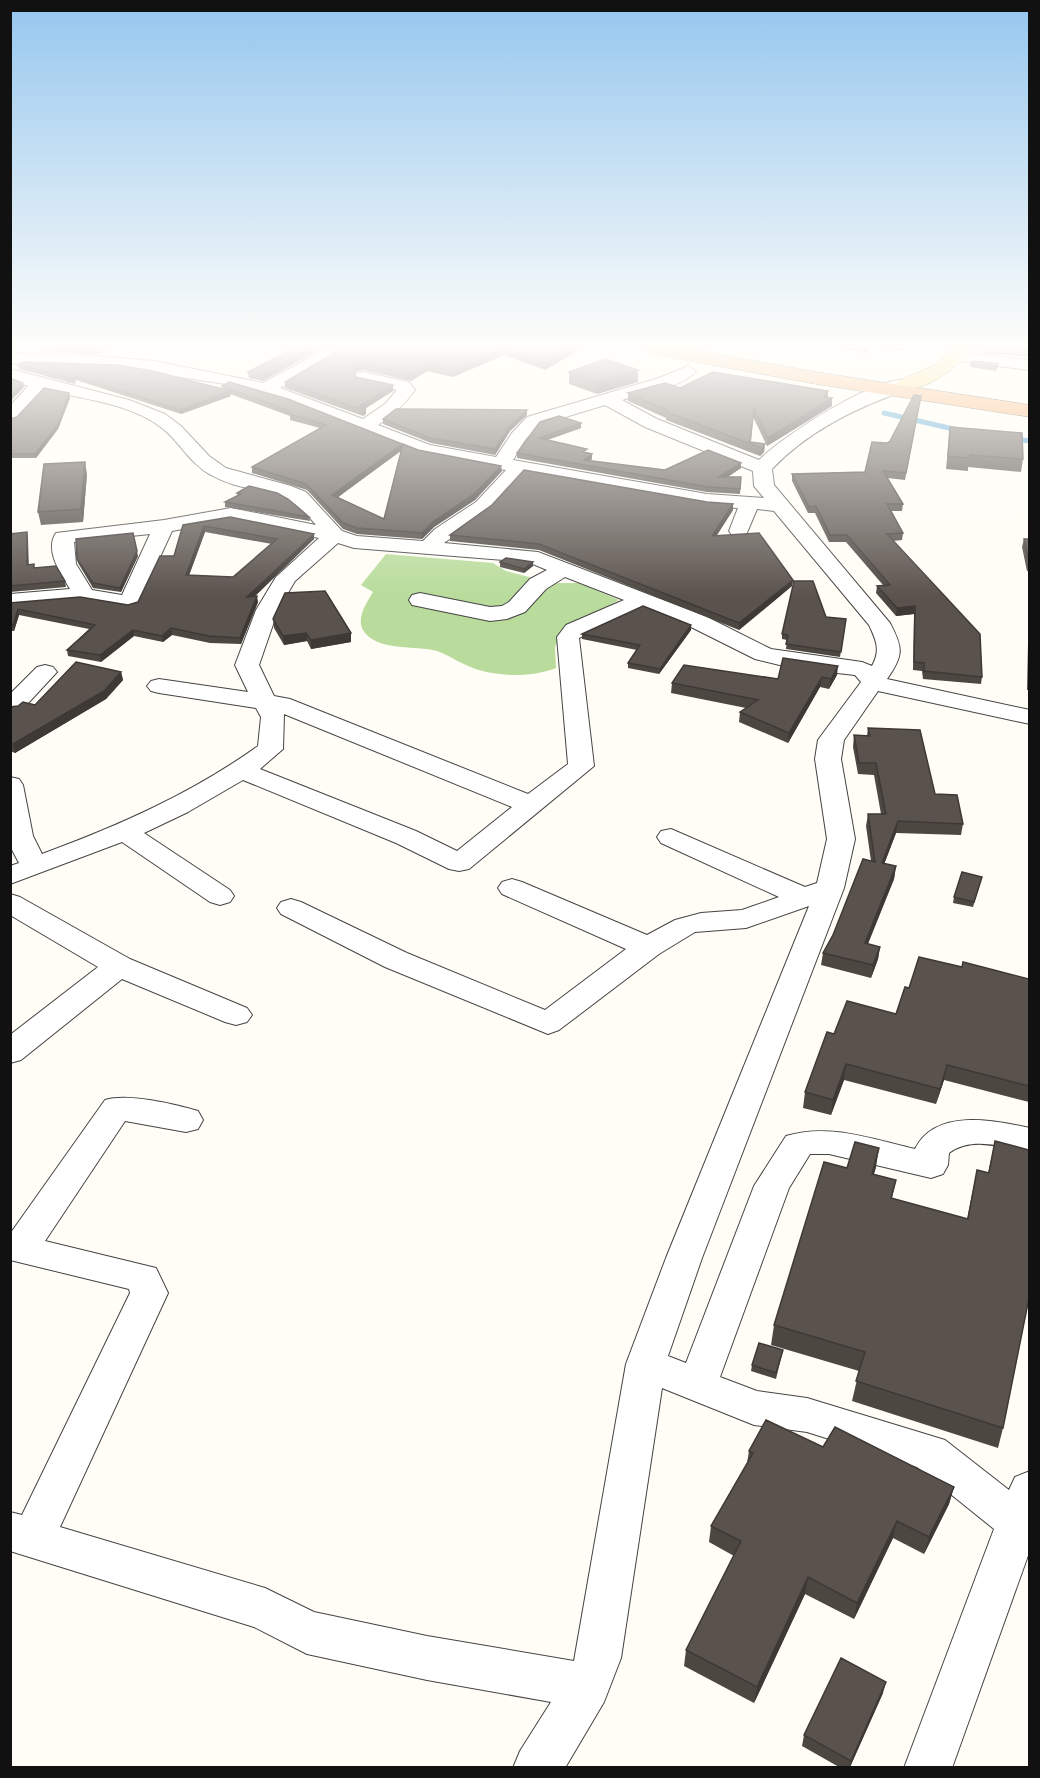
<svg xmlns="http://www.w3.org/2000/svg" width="1040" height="1778" font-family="Georgia,serif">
<rect width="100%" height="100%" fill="#fffdf5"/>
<!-- forest -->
<path fill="#b9dc9c" d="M386,554L493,563L506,571L552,583H579L619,600L561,634L555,647L556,668C534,677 503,677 479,670C464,666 451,656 437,651C416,645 376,652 363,630C356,618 367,602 373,592L361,585Z"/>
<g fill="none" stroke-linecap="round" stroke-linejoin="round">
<!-- stream -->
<path stroke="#3f96cf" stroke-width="5" d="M884,413L958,430
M1015,439L1030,441"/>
<!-- minor casing -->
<g stroke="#444" stroke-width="2">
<path id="minor" d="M328,348H349L280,388L363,419L385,404L397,390L357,381L355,377L357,373L363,372L409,382L415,390C404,405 393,415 378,425L430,445L496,457L512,433L527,417L659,378L688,366L696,371C684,387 642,394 622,400L657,419L759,460C783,436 880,372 913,380L916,384L913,388C861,405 810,429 772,469L774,485L890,623C903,648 904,655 887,679L1030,710V724L878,691L844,740L841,759L855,839L844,888L702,1258L668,1356L686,1363L754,1186L786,1136C830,1123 871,1139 915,1149C935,1108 994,1120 1030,1128V1152C1003,1147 972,1136 949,1153L948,1165L943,1174L931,1178L829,1154H810L789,1188L720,1377L757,1391L807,1398L945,1440L1009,1490L1015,1477L1030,1471V1550L952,1768H904L994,1529L917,1467L807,1432L754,1425L662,1388L621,1658L604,1702L565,1768H513L520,1751L551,1702L427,1680L307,1654L254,1627L10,1551V1512L22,1515L130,1293L129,1289L10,1260V1234L105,1100C128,1093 174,1104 198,1111L203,1120L198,1129L186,1132L125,1121L45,1241L156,1268L168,1293L60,1527L265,1588L314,1612L427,1636L574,1661L626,1364L666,1258L809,906L746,928L695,932L659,954L559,1030L548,1034L385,967L281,914L277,908L281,902L291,899L301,902L407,953L545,1010L626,949L502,894L498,888L502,882L512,879L522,882L647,935L675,920L701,913L742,910L779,897L661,843L657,837L661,831L671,829L805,887L817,883L827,839L815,759L818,740L861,682L855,675L792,668L755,659L691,627L643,608L579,638L594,766L469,869L459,871L449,869L396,843L243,780L188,812L144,833L230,890L234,896L230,902L220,905L210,902L122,842L10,884V866L19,863L10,846V777L19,779L23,785L33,836L42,854C118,826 191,794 258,746L261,717L256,708L159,693L151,691L147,686L151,681L159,679L248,692L235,665L256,610L276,577L319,538L231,520L172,531L137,607L129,609L81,601L10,608V594L70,589C61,574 44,550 56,533L164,520L231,508L316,525C279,479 254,499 211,475C190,464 180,442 162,428C130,403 82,399 44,390L16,420L10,421V406L28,386L10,380V369L129,400L165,414L181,426L209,456L226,468L291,486L306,492L342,531L357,536L423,541L435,529L476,502L506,470L419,454L289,402L225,384L118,367L10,363V353L82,355L154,361L263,383ZM605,405L645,427L753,471L754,486L764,498L707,494L513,460L525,440L539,425ZM523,473L707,506L738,508L729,531L732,535H746L757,509L774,511L869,625C876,640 881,650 872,666L862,662L771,649L707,617L538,552L444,543L490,510ZM150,534L122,595L92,590L76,564L74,542ZM338,543L354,548L528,562L547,570L530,579L509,602L502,606L490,607L420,593L412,595L409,600L412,605L490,621L507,619L525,612L546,589L565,577L624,600L566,625L557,637L568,764L528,794L290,699L274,696L259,665L278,610L295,581ZM284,714L512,807L457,851L416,831L260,769L283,749Z
M955,352L1030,360V370L949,360L947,357L949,354Z
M45,665L53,667L57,672L19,713L10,715V694L37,667Z
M10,894L20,897L130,959L247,1008L252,1015L247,1022L236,1025L225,1022L122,979L21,1060L10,1063V1035L98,967L10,915Z"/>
</g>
<!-- major casing -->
<g stroke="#222" stroke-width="1">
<path id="major" d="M952,348H972C959,367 924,394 900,388L897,384L900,380L937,364Z"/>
</g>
<!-- highway casing -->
<g stroke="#222" stroke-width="1">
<path id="highway" d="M643,348H686L816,372L1030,405V417L816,384L652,354Z"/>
</g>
<!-- minor -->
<use href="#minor" fill="#fff" fill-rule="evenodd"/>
<!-- major -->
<use href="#major" fill="#f9d66b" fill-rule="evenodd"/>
<!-- highway -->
<use href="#highway" fill="#f5a25d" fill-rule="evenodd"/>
</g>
<!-- wall -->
<path fill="#4d4742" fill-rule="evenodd" d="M42,348L106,349L98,354L42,352Z
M294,348H322L263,381L249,378L248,372Z
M342,348H582L545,370L504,355L453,377L427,371L411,381L363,370L357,371L354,374L356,377L393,391L366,408V414L363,416L285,388V382Z
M838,348H871L866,353Z
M884,348H904L902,351Z
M984,348H1029V357L983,353Z
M971,363L998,364L996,371L970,367Z
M18,365L223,389L222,386L418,450L502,471L475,500L434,527L422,539L357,534L343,529L307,490L252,473V467L320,428L290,420V416L230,394L231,396L181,414L76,380L75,384L19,369ZM401,451L384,519L338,497L347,490Z
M569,372L638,382L597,394L569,384Z
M680,388L828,391V397L832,406L767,446L753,417L751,442L765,444L764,452L760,456L666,420V418L628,401V393Z
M69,393L70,398L58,429L36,458H10V419L17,417Z
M921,396L905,480L887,478L903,504L902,511H891L903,533L902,540L893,541L982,677L981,684L923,679L922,671L913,670L914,614L896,616L876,593L877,586L883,585L846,542H829L815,513H808L792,481V474L865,472L887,443L890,441Z
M527,415L510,431L495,455L431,443L383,424V419Z
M581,423V428L547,440L592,454V459L589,461L665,470L741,463V468L727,477H741L740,494L707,492L517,458V453Z
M950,427L1023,459L1021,472L968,467V471L946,469Z
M87,474L83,522L41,525L38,512Z
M237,493L309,517L310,521L225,507V502L238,496Z
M733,510L716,536L793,580L792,586L739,630L539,550L450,541V535Z
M230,517L314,539L254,596L258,602L241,644L210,643L172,635L163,642L134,636L101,662L68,656L67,650L89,629L19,615L14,631H10V603L128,605L138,602L174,556L183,525ZM205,532L272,544L233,577L189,575Z
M27,532L28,538V565L65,581L66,587L10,592V534Z
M1024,539H1029V571H1027L1022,547Z
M138,556L121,592L93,588L78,563L77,559Z
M500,562H533V566L524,573L500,567Z
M826,617L846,619L840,657L786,649L787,640L782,639V634Z
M273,619L351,642L311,649L307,641L284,645L274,628Z
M691,630L659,674L628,668V663L637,650L582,639V634Z
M1029,637V690H1027L1028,644Z
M121,672L123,680L106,699L15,753L10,751V707L35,705Z
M837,675L829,689L820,687L788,743L739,722L740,712L746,708L671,693L672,683Z
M868,728L963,824L961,835L896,833L884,864L896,866L894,879L868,944L880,947L878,959L871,978L821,965L823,953L871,861L866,826L868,814H881L874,775L858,774L853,747L854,735L867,736Z
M982,877L973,907L953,903L954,897Z
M962,967L1029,979V1102L944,1080L936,1104L844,1080L831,1115L803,1108L805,1092L834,1034L896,1014L909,988Z
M995,1141L1003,1428L998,1448L852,1401L859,1371L771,1345L774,1325L847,1168L876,1167L874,1174L896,1180L892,1198L967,1219L977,1170L988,1173Z
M783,1350L776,1379L751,1371L752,1365Z
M823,1447L954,1487L949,1504L924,1554L893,1538L854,1619L805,1594L754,1703L684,1666L686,1650L734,1556L709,1542L711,1526L747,1463L749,1451Z
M883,1693L850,1767H839L802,1746L804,1735Z"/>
<!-- shaded-wall -->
<path fill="#3f3936" d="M99,348L106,349L98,354L97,350Z
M311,348H322L263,381L262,375Z
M572,348H582L545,370V364Z
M504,350V355L453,377V371Z
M363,364V370L357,371L353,376V370L356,365Z
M427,365V371L411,381V375Z
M638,370V382L597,394L598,382Z
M23,383L24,387L10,402V397Z
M393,385V391L366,408V414L363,416L362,410L357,408Z
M230,391L231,396L181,414L180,410Z
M828,391L827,399L832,398V406L767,446L768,438L823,397Z
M69,393L70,398L58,429L36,458L35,454Z
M527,410V415L510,431L495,455V449L510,426Z
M581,423V428L539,443V438Z
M402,444V450L333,501L332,495Z
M765,444L764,452L760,456L761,448Z
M592,454V459L584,465V460Z
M85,462L87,474L83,522L81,509Z
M741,463V468L719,483V477Z
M501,466L502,471L475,500L434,527L422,539V533L434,521Z
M733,504V510L712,543V536Z
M204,526L205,532L187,581L186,575Z
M27,532L28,538L29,571L27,565Z
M314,534V539L248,603L247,597Z
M137,551L138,556L121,592L120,588Z
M533,562V566L524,573V569Z
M793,580L792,586L739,630V623Z
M257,596L258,602L241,644L240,638Z
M915,606L914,614L896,616L897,608Z
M18,609L19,615L14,631L13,625Z
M691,625V630L659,674L660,669Z
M171,628L172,635L163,642L162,636Z
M133,630L134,636L101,662L100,655Z
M306,633L307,641L284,645L283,636Z
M351,633V642L311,649V640Z
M838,666L837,675L829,689L831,679Z
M121,672L123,680L106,699L15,753L13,744Z
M822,677L820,687L788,743L789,733Z
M898,821L896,833L880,875L882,863Z
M896,866L894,879L863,955L865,943Z
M880,947L878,959L871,978L873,965Z
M846,1064L844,1080L831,1115L833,1100Z
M947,1065L944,1080L936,1104L940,1089Z
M879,1148L876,1167L868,1193L872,1174Z
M954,1487L949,1504L924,1554L929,1537Z
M897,1521L893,1538L854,1619L857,1603Z
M808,1577L805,1594L754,1703L757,1687Z
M886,1682L883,1693L850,1767H849L851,1761Z"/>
<!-- building -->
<path fill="#5a524d" stroke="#3f3936" stroke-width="1.5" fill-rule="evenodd" d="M59,348H99L97,350Z
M294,348H311L262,375L248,372Z
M342,348H572L545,364L504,350L453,371L427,365L411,375L363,364L356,365L353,370L356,377L393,385L357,408H366L362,410L285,382Z
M605,359L638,370L598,382L569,372Z
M973,361L998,364L997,367L971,363Z
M24,362L117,365L153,371L230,391L180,410L75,376L74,379L18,365Z
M713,372L828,391L823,397L832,398L768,438L754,409L750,442L765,444L761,448L667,412V410L628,393L665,383L680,388Z
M10,378L23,383L10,397Z
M229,382L288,399L402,444L332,495L384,519L403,444L418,450L501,466L474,494L434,521L422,533L357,528L343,523L306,484L252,467L326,425L290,414V411L222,386Z
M44,388L69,393L58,424L35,454H10V419L17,417Z
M914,395L921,396L906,473L883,471L903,504H887L903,533L887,534L980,634L982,677L924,671V663L914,662L915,606L897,608L877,586L890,585L847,535H830L816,506L809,507L792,474L865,472L872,442L887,443L890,441Z
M396,409L527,410L510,426L495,449L430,438L383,419Z
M559,416L581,423L539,438L587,449L583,452L592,454L584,460L665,470L708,450L741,463L719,477H741L740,489L708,487L517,453L540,422Z
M950,427L1022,433L1023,459L970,455V458L948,456Z
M85,462L81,509L38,512L44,464Z
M524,470L707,502L733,504L712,536L759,533L793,580L739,623L539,544L450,535L492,505Z
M249,486L277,493L288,499L309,517L225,502L241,494L237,493Z
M230,517L314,534L247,597L257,596L240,638L209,636L171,628L162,636L133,630L100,655L67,650L95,625L18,609L13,625H10V603L80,597L128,605L138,602L160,556H174L183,525ZM204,526L277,539L233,577L186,575Z
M27,532V565L34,564V568L56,566L65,581L10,586V534Z
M133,533L137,551L120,588L93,583L77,559L76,539Z
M1024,539H1029V562Z
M506,558L533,562L524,569L500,562Z
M794,581H813L826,617L846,619L841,652L786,644L788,635L782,634Z
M325,591L351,633L311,640L306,633L283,636L273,619L285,593Z
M643,606L691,625L660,669L628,663L640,645L582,634Z
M783,658L838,666L831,679L822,677L789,733L740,712L758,700L672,683L684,665L778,679Z
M76,662L121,672L104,691L13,744L10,743V707L18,706L23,702L35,705Z
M868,728L920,730L935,794L957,795L963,824L898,821L882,863L896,866L865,943L880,947L873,965L823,953L833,935L863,859L875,862L868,814H886L876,763H859L854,735L870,736Z
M962,872L982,877L974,902L954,897Z
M919,957L962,967L963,962L1029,979V1086L947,1065L940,1089L846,1064L833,1100L805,1092L827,1032L834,1034L847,1001L896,1014L905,987L909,988Z
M995,1141L1029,1150V1298L1003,1428L856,1381L865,1352L774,1325L824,1162L847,1168L855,1142L879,1148L872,1174L896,1180L891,1198L968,1219L977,1170L989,1173Z
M759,1343L783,1350L776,1373L752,1365Z
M766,1420L823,1447L835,1427L954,1487L929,1537L897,1521L857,1603L808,1577L757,1687L686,1650L741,1541L711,1526L753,1453L749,1451Z
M841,1658L886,1682L851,1761L804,1735Z"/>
<!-- sky -->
<linearGradient id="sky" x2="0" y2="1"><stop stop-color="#95c6ee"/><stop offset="0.58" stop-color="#fffefa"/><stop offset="1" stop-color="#fffefa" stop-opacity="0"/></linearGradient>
<rect width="1040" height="597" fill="url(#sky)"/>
<!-- border -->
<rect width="1040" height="1778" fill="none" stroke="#111111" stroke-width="24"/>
</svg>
